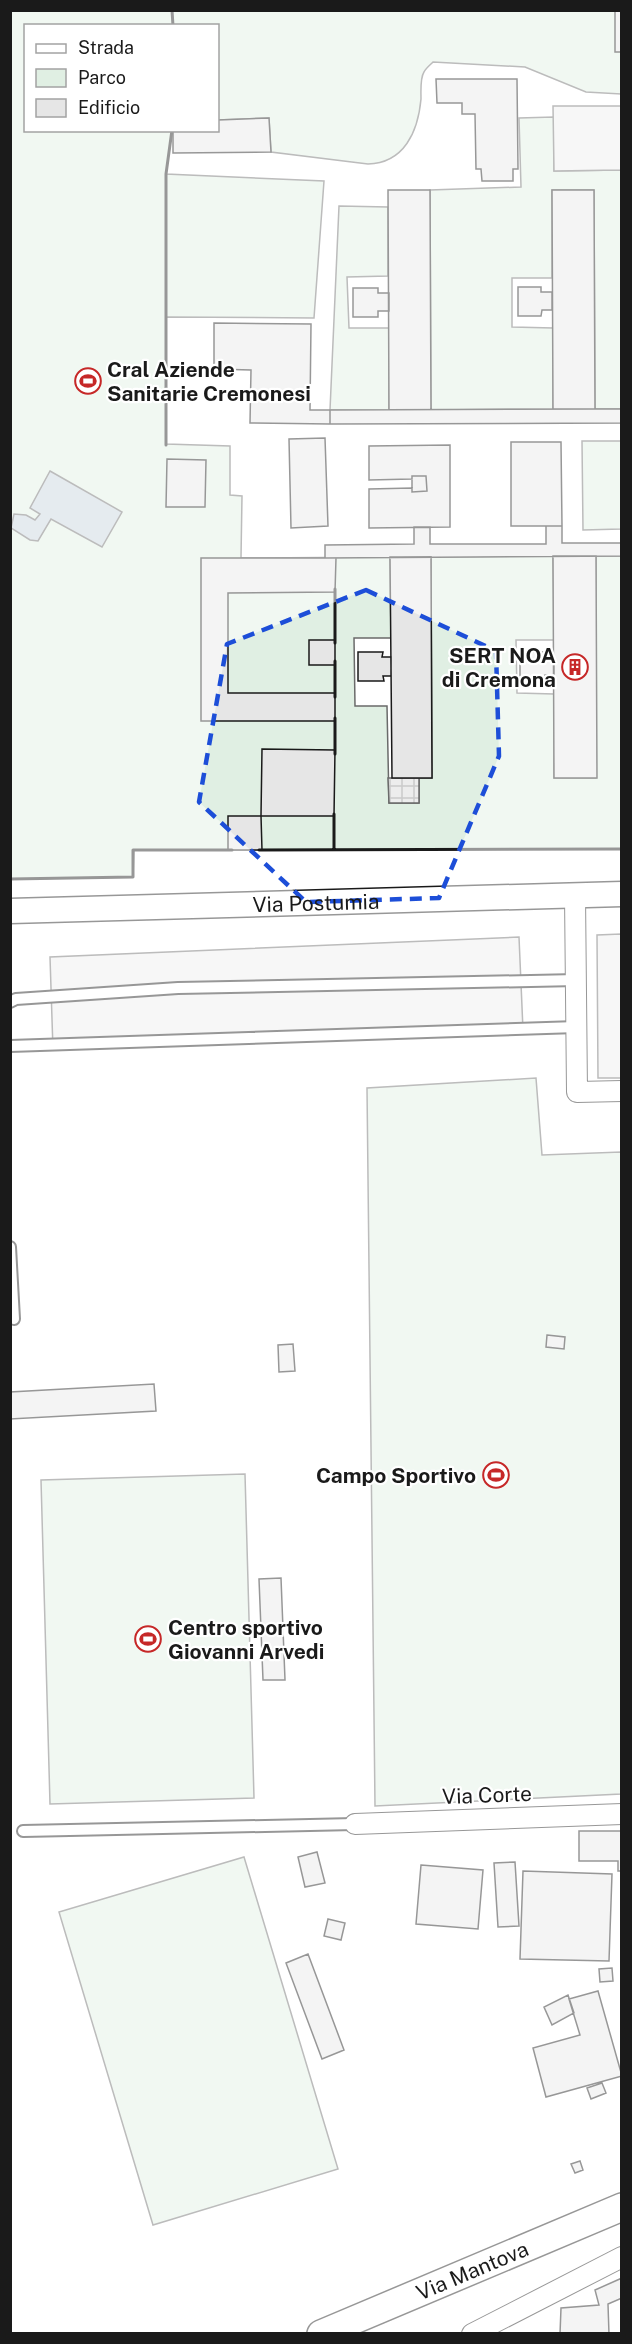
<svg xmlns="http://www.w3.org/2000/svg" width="632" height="2344" font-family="'Public Sans',sans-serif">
<defs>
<pattern id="plaza-grid" width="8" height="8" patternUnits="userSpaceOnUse" patternTransform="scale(1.5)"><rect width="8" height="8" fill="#ededed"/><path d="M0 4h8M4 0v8" fill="none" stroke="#cbcbcb"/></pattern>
</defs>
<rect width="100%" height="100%" fill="#fff"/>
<!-- green -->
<path fill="#e0efe3" stroke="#6a6a6a" stroke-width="1.5" d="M10,11H621V94L586,92L525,67L433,62C430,65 426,68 424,72C420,78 421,91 421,99C418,132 404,163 368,164L271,152L269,118L218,120V26H26V130L172,131L166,174L324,181L314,318L166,317V444L230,446V495L242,496L241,558L390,557L391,638H354L355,706H387L389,803H419V778H432L431,557L553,556L554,640H516L517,693L554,694V778H596V556H621V849L134,850L133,877L11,879Z
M554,117V171L621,170V409H595L594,190H552V278H512V327L553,328V409L431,410L430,190L521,187L519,118Z
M339,206L388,207V276L347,277L349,328H389V410H330Z
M582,441H621V529L583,530Z
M536,1078L542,1155L621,1152V1794L375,1806L367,1088Z
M245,1474L254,1798L50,1804L41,1480Z
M244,1857L338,2169L153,2225L59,1912Z"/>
<!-- parking -->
<path fill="#ededed" stroke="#6a6a6a" stroke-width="1.5" d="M553,106H621V170L554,171Z
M621,934V1078H598L597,935Z
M519,937L523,1030L53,1050L50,957Z"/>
<!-- plaza -->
<path fill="url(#plaza-grid)" stroke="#6a6a6a" stroke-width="1.5" d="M388,778H419V803H389Z"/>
<!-- water -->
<path fill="#c6d2dc" stroke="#6a6a6a" stroke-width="1.5" d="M50,471L122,512L102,547L51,519L38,541L30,540L11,528L14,514L26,515L35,520L40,514L30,508Z"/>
<!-- building -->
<path fill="#e6e6e6" stroke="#1a1a1a" stroke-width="1.5" d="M615,10H622V52H615Z
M436,79H517L518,169H513V181H482L481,169H476L475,114H462V103H437Z
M269,118L271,152L173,153V130H218V120Z
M388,190H430L431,410H389Z
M552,190H594L595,409H553Z
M518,287H541V292H552V310H542L541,316H518Z
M353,288H378V293H389V311H378V317H353Z
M214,323L311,324L310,410H330V424L250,423L251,370L214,369Z
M595,409H622V423L330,424V410Z
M325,438L328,526L291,528L289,439Z
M511,442H561L562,526H511Z
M450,445V527L369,528V489L412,488V492L427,491L426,476H412V479L369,480V446Z
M167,459L206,460L205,507H166Z
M412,476H426L427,491L412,492Z
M546,526H562V543H622V556L325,558V545L414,544V527H430V544H546Z
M553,556H596L597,778H554Z
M390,557H431L432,778H392Z
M201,558H336L335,592L228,593V693H335V721H201Z
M309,640H335V665H309Z
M358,652H383L382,657H391V676H383L384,681H358Z
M520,652H545V658L554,657V676L545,675V680H520Z
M262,749L335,750L334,816H261Z
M228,816H261L262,850H228Z
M547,1335L565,1337L564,1349L546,1347Z
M293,1344L295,1371L279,1372L278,1345Z
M154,1384L156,1411L10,1419V1392Z
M281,1578L285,1680H263L259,1579Z
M579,1831H622V1871H618V1861H579Z
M317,1852L325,1883L305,1887L298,1857Z
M515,1862L519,1926L498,1927L494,1863Z
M421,1865L483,1870L478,1929L416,1924Z
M523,1871L612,1874L609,1961L520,1959Z
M328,1919L345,1923L341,1940L324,1936Z
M308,1954L344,2050L322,2059L286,1963Z
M612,1968L613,1981L600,1982L599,1969Z
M598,1991L622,2076L546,2097L533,2048L580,2035L569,1999Z
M568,1995L574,2013L552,2025L544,2007Z
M602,2083L606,2093L591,2099L587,2088Z
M580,2161L583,2170L575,2173L571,2164Z
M622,2278V2298L608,2304L609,2334H560L561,2308L599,2305L595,2290Z"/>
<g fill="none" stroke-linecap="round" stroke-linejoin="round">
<!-- service casing -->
<g stroke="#1a1a1a" stroke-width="14">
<path id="service" d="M10,1002L16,999L178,988L577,980
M10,1046L577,1027
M10,1247L14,1319
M23,1831L355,1824"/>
</g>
<!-- minor casing -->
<g stroke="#1a1a1a" stroke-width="22">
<path id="minor" d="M575,895L577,1092L622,1091
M355,1824L622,1814
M472,2334L622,2257"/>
</g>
<!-- tertiary casing -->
<g stroke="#1a1a1a" stroke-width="27">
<g id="tertiary">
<path id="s1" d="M10,911L622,894"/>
</g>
</g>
<!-- secondary casing -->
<g stroke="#1a1a1a" stroke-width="30">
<g id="secondary">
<path id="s2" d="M321,2334L622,2207"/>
</g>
</g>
<!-- service -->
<use href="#service" stroke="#fff" stroke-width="10"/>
<!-- minor -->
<use href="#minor" stroke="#fff" stroke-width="20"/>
<!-- tertiary -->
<use href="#tertiary" stroke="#fff" stroke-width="24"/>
<!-- secondary -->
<use href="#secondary" stroke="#fff" stroke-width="27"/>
<!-- wall -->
<path stroke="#1a1a1a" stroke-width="3" d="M172,10L173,26
M166,445V174L172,130
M335,643V589
M335,697V661
M335,754V718
M259,850L622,849
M334,850V814
M10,879L133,877V850H232"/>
</g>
<!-- marked area -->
<path d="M0 0H632V2344H0ZM366,590L496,651L499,756L439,898L306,902L199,802L227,644Z" fill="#fff" fill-opacity=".55" fill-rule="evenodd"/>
<path fill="none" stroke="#1d4ed8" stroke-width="4.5" stroke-dasharray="12 8" stroke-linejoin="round" d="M366,590L496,651L499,756L439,898L306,902L199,802L227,644Z"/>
<!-- icons -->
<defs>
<g id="stadium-ring" transform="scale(1.35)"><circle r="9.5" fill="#fff" stroke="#c62828" stroke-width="1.5"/><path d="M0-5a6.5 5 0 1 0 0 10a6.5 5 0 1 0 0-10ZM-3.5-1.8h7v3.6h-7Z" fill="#c62828"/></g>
<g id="building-ring" transform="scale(1.35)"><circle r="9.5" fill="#fff" stroke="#c62828" stroke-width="1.5"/><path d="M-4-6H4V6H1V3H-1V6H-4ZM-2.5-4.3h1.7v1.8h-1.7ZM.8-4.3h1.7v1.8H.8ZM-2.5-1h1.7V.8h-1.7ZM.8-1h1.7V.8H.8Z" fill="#c62828"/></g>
</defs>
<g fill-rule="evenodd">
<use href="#stadium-ring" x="88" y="381"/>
<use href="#building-ring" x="575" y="667"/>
<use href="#stadium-ring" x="496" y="1475"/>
<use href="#stadium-ring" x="148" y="1639"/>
</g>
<g text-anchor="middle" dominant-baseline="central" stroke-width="4.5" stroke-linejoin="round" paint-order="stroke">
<!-- poi labels -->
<g font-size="21" font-weight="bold" fill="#1a1a1a" stroke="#fff" text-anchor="start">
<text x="107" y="369">Cral Aziende<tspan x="107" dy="24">Sanitarie Cremonesi</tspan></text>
<text x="556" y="655" text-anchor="end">SERT NOA<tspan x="556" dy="24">di Cremona</tspan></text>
<text x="476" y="1475" text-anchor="end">Campo Sportivo</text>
<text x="168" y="1627">Centro sportivo<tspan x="168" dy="24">Giovanni Arvedi</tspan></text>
</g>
<!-- street labels -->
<g font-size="21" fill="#1a1a1a" stroke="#fff">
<text stroke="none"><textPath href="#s1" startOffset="306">Via Postumia</textPath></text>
<text transform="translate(487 1795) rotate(-2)">Via Corte</text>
<text stroke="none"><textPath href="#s2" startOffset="164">Via Mantova</textPath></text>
</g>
</g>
<!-- border -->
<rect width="632" height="2344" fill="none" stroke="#1a1a1a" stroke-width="24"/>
<!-- legend -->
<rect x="24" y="24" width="195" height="108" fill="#ffffff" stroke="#a3a3a3" stroke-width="1.5"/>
<rect x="36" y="44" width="30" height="9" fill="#ffffff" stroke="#a3a3a3" stroke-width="1.5"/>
<text x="78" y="54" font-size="18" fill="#1a1a1a">Strada</text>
<rect x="36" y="69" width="30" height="18" fill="#e0efe3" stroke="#a3a3a3" stroke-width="1.5"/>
<text x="78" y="84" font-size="18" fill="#1a1a1a">Parco</text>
<rect x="36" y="99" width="30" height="18" fill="#e6e6e6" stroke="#a3a3a3" stroke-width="1.5"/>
<text x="78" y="114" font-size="18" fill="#1a1a1a">Edificio</text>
</svg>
